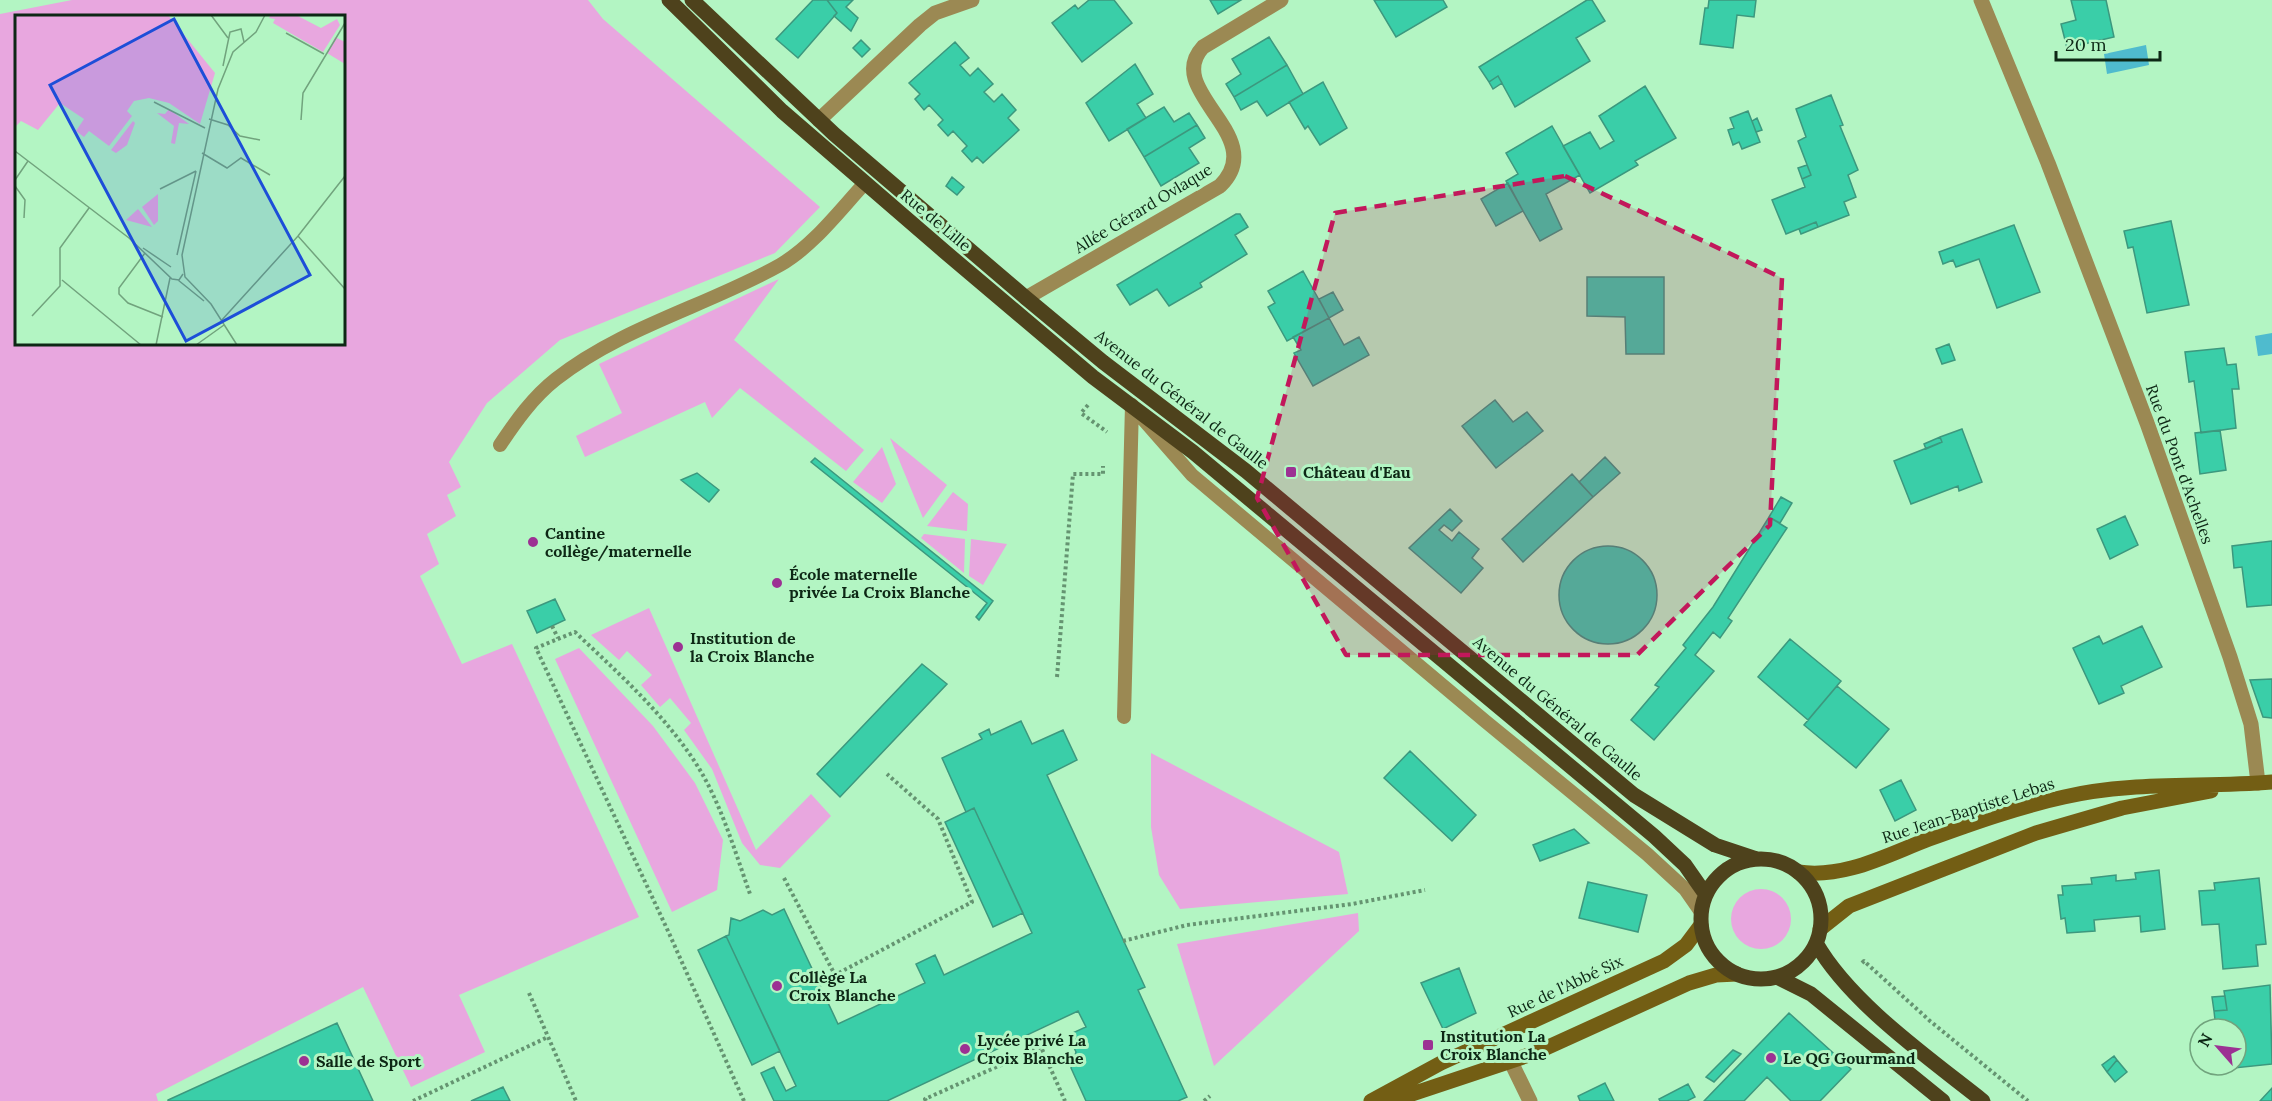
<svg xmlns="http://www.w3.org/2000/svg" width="2272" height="1101" font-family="Lora,serif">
<rect width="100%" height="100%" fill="#b3f5c3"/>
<!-- green -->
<path fill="#e8a7df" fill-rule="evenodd" d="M72,0H588L603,19L820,207L775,253L560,340L487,403L449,462L461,487L447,495L456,516L427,534L439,564L420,576L462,664L512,644L639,917L459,995L485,1052L411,1087L363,987L156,1094L158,1101H0V14ZM16,16H344V344H16Z
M779,279L734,340L864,450L846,471L740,388L712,418L705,402L585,457L576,436L622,413L599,364Z
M890,438L947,485L923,518Z
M882,447L896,484L882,503L853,482Z
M953,492L968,504L967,531L927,526Z
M924,534L965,539L964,573L921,538Z
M971,539L1007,544L983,585L969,576Z
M649,608L756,850L811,794L831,816L780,868L760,865L742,843L712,769L684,730L691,723L670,698L660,707L641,685L652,675L627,651L619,660L591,635Z
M579,648L653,726L695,783L723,840L717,890L672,912L555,659Z
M1151,753L1339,852L1348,894L1180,909L1159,875L1151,827Z
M1731 919a30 30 0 1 1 60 0a30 30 0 1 1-60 0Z
M1358,913L1359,931L1214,1066L1177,944Z"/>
<!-- water -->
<path fill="#4fbbce" d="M2146,45L2149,65L2107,74L2104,54Z
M2272,333V354L2258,356L2255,336Z"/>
<!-- building -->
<path fill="#3acea8" stroke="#3c987e" stroke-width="1.5" d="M813,0H827L837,13L798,58L776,39Z
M827,0H853L846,7L858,18L851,31L834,16L837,13Z
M1089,0H1114L1132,23L1082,62L1052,23L1075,5L1078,9Z
M1210,0H1241L1218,14Z
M1374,0H1443L1447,7L1396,37Z
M1587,0H1592L1605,21L1576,38L1590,61L1515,107L1498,76L1489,82L1479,67Z
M1709,0H1756L1754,17L1737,15L1733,48L1700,44L1705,8H1708Z
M2071,0H2106L2114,37L2067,48L2061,24L2076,20Z
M1269,37L1287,65L1234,97L1226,84L1241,74L1232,59Z
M861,40L870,49L862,57L853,48Z
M955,42L969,58L960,65L970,76L978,68L993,84L984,92L994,102L1002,94L1016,110L1008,118L1019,130L983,163L977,157L972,162L962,151L967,146L953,131L948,136L938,125L943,120L929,105L924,110L915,99L920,94L909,83Z
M1135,64L1153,94L1137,104L1146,118L1109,141L1086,103Z
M1287,65L1303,94L1267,116L1257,101L1241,110L1234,97Z
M1498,76L1502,83L1493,89L1489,82Z
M1323,82L1347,128L1320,145L1308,126L1305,129L1289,102Z
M1645,86L1676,138L1635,161L1638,165L1590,193L1563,146L1590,132L1600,149L1614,141L1599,116Z
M1831,95L1843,125L1840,126L1858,170L1848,175L1856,197L1844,202L1849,215L1818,227L1816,222L1786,234L1772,200L1805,187L1802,179L1811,175L1798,141L1806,137L1796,109Z
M1164,107L1174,122L1189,113L1197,125L1144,157L1127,129Z
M1748,111L1760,142L1742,149L1739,142L1733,145L1728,130L1734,128L1730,118Z
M1757,118L1762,130L1756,132L1752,121Z
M1197,125L1205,138L1189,148L1199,163L1161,186L1144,157Z
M1552,126L1580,175L1546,194L1562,229L1540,241L1506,181L1518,174L1506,153Z
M1807,165L1811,175L1802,179L1798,168Z
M952,177L964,187L957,195L946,186Z
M1508,183L1523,211L1496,226L1481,199Z
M1236,214H1240L1248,227L1235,235L1247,254L1200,283L1202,287L1169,306L1157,289L1130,305L1117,285Z
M2171,221L2189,305L2147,313L2133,247L2128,248L2124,231Z
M1816,222L1818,227L1801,234L1799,229Z
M2014,225L2040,292L1997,308L1979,259L1956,267L1953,260L1943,264L1939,252Z
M1303,271L1329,318L1287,341L1268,307L1275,303L1268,291Z
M1587,277H1664V354H1626L1625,317L1587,316Z
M1333,292L1343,310L1329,318L1319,299Z
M1329,318L1344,345L1359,337L1369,355L1313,386L1294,353L1301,350L1293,337Z
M1949,344L1955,360L1942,364L1936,349Z
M2224,348L2227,365L2236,364L2239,389H2232L2236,428L2201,433L2194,381L2189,382L2185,352Z
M1495,400L1513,422L1527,412L1543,431L1496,468L1462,426Z
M1962,429L1982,482L1959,491L1958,486L1911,504L1894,461L1942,442L1940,437Z
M2220,430L2226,470L2200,474L2195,433Z
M1940,437L1942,442L1926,449L1924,444Z
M1605,457L1620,473L1593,497L1579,482Z
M815,458L993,601L979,620L976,617L987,603L811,462Z
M697,473L719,490L709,502L681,480Z
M1572,474L1593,497L1523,562L1502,539Z
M1781,497L1792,503L1780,523L1769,517Z
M1450,509L1462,521L1452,531L1444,525L1439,530L1452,541L1459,532L1479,549L1472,558L1483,568L1461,593L1409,548Z
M2125,516L2138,545L2110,559L2097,529Z
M1769,517L1787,528L1728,618L1732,621L1720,638L1713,632L1695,655L1714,671L1654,740L1631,720L1659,687L1655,685L1686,648L1683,645L1713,607Z
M2272,541V605L2247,607L2242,567L2234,568L2232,546Z
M1559 595a49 49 0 1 1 98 0a49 49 0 1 1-98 0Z
M555,599L565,620L537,633L527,611Z
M2142,626L2162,667L2121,686L2124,693L2099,704L2073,648L2099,636L2103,644Z
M1790,639L1841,681L1808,720L1758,677Z
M922,664L947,684L840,797L817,774Z
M2272,679V718L2263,717L2250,680Z
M1837,686L1889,729L1856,768L1804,725Z
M1021,721L1032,744L1063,730L1077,760L1047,775L1145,987L1138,990L1187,1097L1178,1101H1086L1071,1068L1076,1052L1068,1035L1086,1027L1078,1011L887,1101H774L761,1073L774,1067L786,1091L796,1086L726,936L729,935L731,918L740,921L763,910L772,915L784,909L838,1024L925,983L916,964L935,955L944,975L1032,933L974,808L966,812L942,758L982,739L979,734L989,729L991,735Z
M1410,751L1476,815L1452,841L1384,778Z
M1901,780L1916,810L1895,821L1880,790Z
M974,808L1023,913L993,927L945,822Z
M1574,829L1589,843L1540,861L1533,845Z
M2159,870L2165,929L2141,932L2140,916L2094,920L2095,931L2067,933L2065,918L2061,919L2058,895H2063L2062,886L2092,884L2091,878L2116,875V881L2136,879L2135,873Z
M2259,878L2266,944L2256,945L2258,966L2223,969L2219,924L2202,925L2199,891L2215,890L2214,883Z
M1588,882L1647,895L1638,932L1579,918Z
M726,936L780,1051L752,1065L698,950Z
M1459,968L1476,1013L1443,1029L1421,983Z
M2270,985L2272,1064L2234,1068L2236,1029H2216L2214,1011L2227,1010L2224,991Z
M2225,996L2227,1010L2214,1011L2212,997Z
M1789,1013L1851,1069L1824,1097L1820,1101H1791L1767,1077L1744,1101H1704Z
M337,1023L373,1101H168V1100Z
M1733,1050L1741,1054L1714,1082L1706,1077Z
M2114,1056L2117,1060L2107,1072L2102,1065Z
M2117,1060L2127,1072L2115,1082L2107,1072Z
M1605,1083L1614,1101H1580L1578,1096Z
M1688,1084L1695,1097L1687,1101H1660L1659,1099Z
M503,1087L510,1101H471Z
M2272,1088V1101H2260Z"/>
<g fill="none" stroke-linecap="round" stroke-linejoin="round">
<!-- path -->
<path stroke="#659471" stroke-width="4" stroke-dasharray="3 3" stroke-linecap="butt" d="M1088,405L1081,413L1107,432
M552,626L558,638
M1057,677L1073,474H1103V466
M784,878L835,975L972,902L938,819L887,774
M1123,941L1187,925L1352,904L1425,890
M1862,963L1864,961L1930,1021L2028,1101
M529,993L576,1101
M413,1101L548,1037
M744,1101L668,931L536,648L575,632C617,672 660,710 693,759C720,799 734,849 750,894
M926,1101L925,1099L1041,1047L1065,1101
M1204,1101L1210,1096"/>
<!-- lane -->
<path stroke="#9b8953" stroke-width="14" d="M1142,418L1192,475L1485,721L1647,854L1685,889L1701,912
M500,445C516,421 533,397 556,379C622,327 707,306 780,265C813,246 839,211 865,183
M1124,717L1132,405"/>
<!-- street -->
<path stroke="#9b8953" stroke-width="15" d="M1981,0L2048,163L2147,423L2230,657L2251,724L2258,783
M819,120L920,25L935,13L972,0
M1026,298L1220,186C1271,136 1162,91 1203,47L1281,0
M1511,1062L1530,1101"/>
<!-- secondary -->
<path stroke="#735e14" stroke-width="15" d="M1798,872C1844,879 1887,855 1929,839C1973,823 2018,807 2064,797C2133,781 2202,788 2272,782
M1820,929L1849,906L2036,833L2122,808L2211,791
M1371,1101L1441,1063L1664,961L1686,945L1701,925
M1391,1101L1535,1053L1689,983L1716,975L1737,974"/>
<!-- primary -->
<path stroke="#4e421c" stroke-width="15" d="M669,0L782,111L944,251L1093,377L1193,452L1654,836L1685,865L1706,895
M692,0L834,134L1026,298L1103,362L1246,471L1634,795L1715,845L1757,859
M1701 919a60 60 0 1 1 120 0a60 60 0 1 1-120 0Z
M1816,943C1850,1003 1929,1058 1983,1101
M1777,977L1811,994L1943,1101"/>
</g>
<!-- marked area -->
<path fill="#c2185b" fill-opacity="0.2" stroke="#c2185b" stroke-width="4.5" stroke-dasharray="12 8" stroke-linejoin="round" d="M1565,176L1782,278L1770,525L1637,655H1346L1257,498L1335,213Z"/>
<!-- markers -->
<g fill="#9c3193" stroke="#b3f5c3" stroke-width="2">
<rect x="1285" y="466" width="12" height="12" rx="3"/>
<circle cx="533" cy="542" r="6"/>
<circle cx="777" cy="583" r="6"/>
<circle cx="678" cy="647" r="6"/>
<circle cx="777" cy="986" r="6"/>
<rect x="1422" y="1039" width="12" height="12" rx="3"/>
<circle cx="965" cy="1049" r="6"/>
<circle cx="1771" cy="1058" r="6"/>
<circle cx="304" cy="1061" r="6"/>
</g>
<g text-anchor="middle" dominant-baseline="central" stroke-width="6" stroke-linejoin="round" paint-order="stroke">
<!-- street labels -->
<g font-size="16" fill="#0d2715" stroke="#b3f5c3">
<text transform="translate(1143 208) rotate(-31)">Allée Gérard Ovlaque</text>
<text transform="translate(936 220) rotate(40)">Rue de Lille</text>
<text transform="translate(1182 399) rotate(38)">Avenue du Général de Gaulle</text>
<text transform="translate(2180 464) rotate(70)">Rue du Pont d'Achelles</text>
<text transform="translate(1558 708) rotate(40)">Avenue du Général de Gaulle</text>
<text transform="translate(1968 810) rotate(-18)">Rue Jean-Baptiste Lebas</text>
<text transform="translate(1565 986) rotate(-25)">Rue de l'Abbé Six</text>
</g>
<!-- poi labels -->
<g font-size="16" font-weight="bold" fill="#0d2715" stroke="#b3f5c3" text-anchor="start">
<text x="1303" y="472">Château d'Eau</text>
<text x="545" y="533">Cantine<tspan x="545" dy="18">collège/maternelle</tspan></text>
<text x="789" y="574">École maternelle<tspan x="789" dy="18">privée La Croix Blanche</tspan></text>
<text x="690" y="638">Institution de<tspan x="690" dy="18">la Croix Blanche</tspan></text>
<text x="789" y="977">Collège La<tspan x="789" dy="18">Croix Blanche</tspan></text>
<text x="1440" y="1036">Institution La<tspan x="1440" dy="18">Croix Blanche</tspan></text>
<text x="977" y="1040">Lycée privé La<tspan x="977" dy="18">Croix Blanche</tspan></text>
<text x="1783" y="1058">Le QG Gourmand</text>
<text x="316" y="1061">Salle de Sport</text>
</g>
</g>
<!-- overview -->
<g transform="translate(15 15)">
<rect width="330" height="330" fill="#b3f5c3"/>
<path d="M1,0H153L200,58L185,109L154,88L134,83L119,86L112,96L117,101L94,131L74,116L69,122L61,116L69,104L45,88L23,115L6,106L0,112ZM256,0H281L306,13L322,4L325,10L308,37L258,8L260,4L254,3ZM320,22L330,27V49L312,38ZM154,94L174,109L164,108L160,129L156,128L159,111L142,98L150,99ZM118,106L120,108L112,130L101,138L96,135ZM143,179V206L139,210L127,192ZM123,194L137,212L111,205Z" fill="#e8a7df"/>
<path fill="none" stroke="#71a37d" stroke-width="1.5" d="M196,0L213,23M271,18L309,39M208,51L215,17L226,14L229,27M139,87L190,113M194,104L213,110L225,121L245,125M286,105L288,78L330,8M0,136L114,223L157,264L164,265L168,259M187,138L212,153L226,143L255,160M0,165L13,146M0,171L10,185L9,203M145,174L181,156M283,221L330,161M128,233L156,252M130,238L104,273V279L113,288L148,302M162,240L181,156M47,265L126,330M163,265L189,286M17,301L45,271V233L74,193M206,306L283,221L330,274M141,330L155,263M181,330L209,310M222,330L196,289L170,262L167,240L203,74L218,37L241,17L250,0"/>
<path fill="#1d4ed8" fill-opacity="0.15" stroke="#1d4ed8" stroke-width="3" d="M159,4L295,260L171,326L35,70Z"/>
<rect width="330" height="330" fill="none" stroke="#0d2715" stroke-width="3"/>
</g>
<!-- north arrow -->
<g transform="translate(2218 1047) rotate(298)"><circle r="28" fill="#b3f5c3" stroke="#71a37d" stroke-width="1.5"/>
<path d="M0-4.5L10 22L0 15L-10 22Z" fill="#9c3193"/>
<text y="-9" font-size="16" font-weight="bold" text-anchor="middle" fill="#0d2715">N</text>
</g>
<!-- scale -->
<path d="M2056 51v9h104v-9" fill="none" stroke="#0d2715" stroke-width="3"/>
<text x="2065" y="51" font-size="18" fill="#0d2715" stroke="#b3f5c3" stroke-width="4.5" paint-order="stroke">20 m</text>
</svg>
